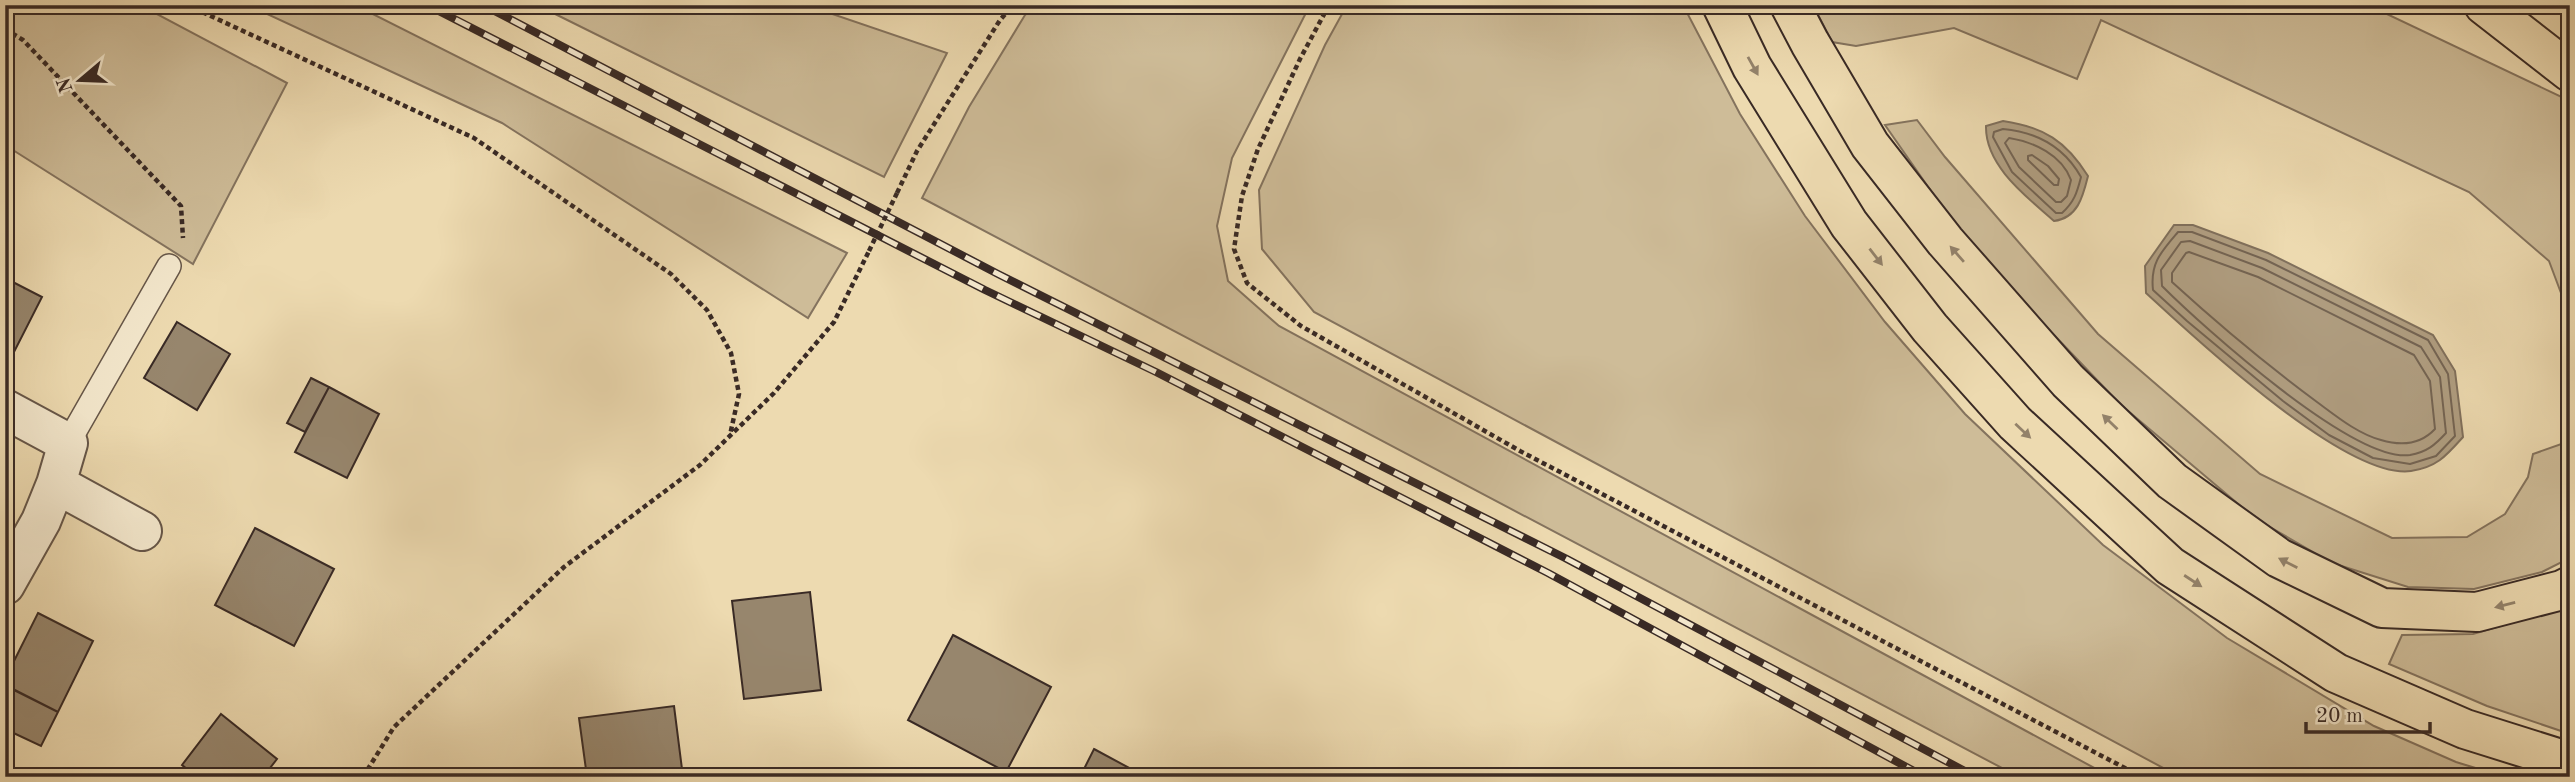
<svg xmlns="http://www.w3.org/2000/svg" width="2575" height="782" font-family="'Old Standard TT',serif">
<rect width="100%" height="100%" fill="#eddab0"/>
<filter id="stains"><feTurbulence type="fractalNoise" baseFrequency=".00286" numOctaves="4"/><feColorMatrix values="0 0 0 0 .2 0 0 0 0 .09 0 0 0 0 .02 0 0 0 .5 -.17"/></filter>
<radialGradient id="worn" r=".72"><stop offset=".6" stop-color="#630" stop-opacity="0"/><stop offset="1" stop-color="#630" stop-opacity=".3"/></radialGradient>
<!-- green -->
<path fill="#cebc98" stroke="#84735e" stroke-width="2" d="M5,5H140L287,83L193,264L5,145Z
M248,5H355L847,253L808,318L502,123Z
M537,5H806L947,53L884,177Z
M1035,5H1310L1232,158L1217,226L1228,281L1279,326L2111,777H2019L922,198L969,107L1025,15Z
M1347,5H1683L1740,114L1805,216L1885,322L1965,414L2103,545L2227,638L2374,726L2456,762L2505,777H2180L1314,312L1262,249L1259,190L1325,45Z
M1813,5H2368L2570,101V317L2549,261L2469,192L2101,20L2077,79L1954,28L1856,46L1832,42Z
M1917,120L1945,157L2098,334L2260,474L2392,538L2467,537L2505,514L2528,477L2533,454L2570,441V558L2542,572L2474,589L2408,587L2332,563L2256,519L2121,405L1970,247L1885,125Z
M2570,606V734L2487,706L2389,664L2402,635L2473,634Z"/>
<!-- water -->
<path fill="#b09e81" stroke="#80705c" stroke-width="2" d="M2003,121C2044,127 2066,141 2088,176C2083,196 2078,218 2054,221C2027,197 1985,166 1986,126Z
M2174,225H2193L2268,253L2433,335L2455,371L2463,437C2446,456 2437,467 2411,471C2346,480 2195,338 2146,293L2145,266Z"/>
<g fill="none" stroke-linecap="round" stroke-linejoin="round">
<!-- shore -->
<path stroke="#746453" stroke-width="2" d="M2003,129C2037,132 2064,147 2081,177C2077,193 2074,202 2062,213H2056L2012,172L1993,137L1994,132Z
M2009,138C2034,142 2062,155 2071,180L2067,196L2061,202H2056L2019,167L2005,143Z
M2032,155L2048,166L2059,179L2058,185H2054L2028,160V156Z
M2192,232L2266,260L2428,340L2448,374L2455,436L2436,456L2410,464L2373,458L2329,435L2283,401L2187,321L2153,290C2150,263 2161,252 2178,232Z
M2190,241L2262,268L2421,347L2440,377L2446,433C2435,445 2427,452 2410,455C2354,463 2203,327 2162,286L2161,270L2181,242Z
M2189,252L2258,277L2414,355L2430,381L2435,429C2420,445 2401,446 2381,440C2358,434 2336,416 2317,402C2267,365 2218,324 2172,282V273L2186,253Z"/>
</g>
<!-- building -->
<path fill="#97866d" stroke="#392a25" stroke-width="2" d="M5,278L42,297L13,354L5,350Z
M177,322L230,354L197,410L144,378Z
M311,378L329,387L305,432L287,423Z
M329,387L379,414L347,478L295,452Z
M255,528L334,569L294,646L215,605Z
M810,592L821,690L744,699L732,601Z
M38,613L93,641L58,712L5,685V679Z
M953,635L1051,687L1006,772L908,720Z
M12,689L58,712L41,746L5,729V703Z
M674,706L683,777H587L579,718Z
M221,714L277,759L263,777H197L182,765Z
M1094,749L1146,777H1080Z"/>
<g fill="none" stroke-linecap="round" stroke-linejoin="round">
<!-- lane casing -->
<g stroke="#665648" stroke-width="26">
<path id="lane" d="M68,443L169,266"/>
</g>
<!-- street casing -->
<g stroke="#665648" stroke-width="42">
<path id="street" d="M5,409L68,443L56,484
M5,585L41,521L56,484L142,531"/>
</g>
<!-- highway casing -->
<g stroke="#392a25" stroke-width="42">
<path id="highway" d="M1722,5L1752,67L1849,224L1930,328L2015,423L2170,566L2336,673L2465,729L2570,762
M1790,5L1810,43L1870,145L1945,241L2068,381L2172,481L2279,558L2382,608L2477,612L2562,590L2570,586
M2484,5L2570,72"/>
</g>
<!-- path -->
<path stroke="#392a25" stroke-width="4.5" stroke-dasharray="5 3.5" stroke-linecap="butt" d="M187,5L474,138L671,274L707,310L731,353L739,394L730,435
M1329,5L1300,59L1258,149L1242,196L1234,249L1247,283L1301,326L1520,451L2142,777
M5,29L23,40L181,206L183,238
M897,193L917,151L1000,20L1013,5
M363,777L394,727L564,567L700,465L774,393L834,322L869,251"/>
<!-- lane -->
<use href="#lane" stroke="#f3e7cc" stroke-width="23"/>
<!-- street -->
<use href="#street" stroke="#f3e7cc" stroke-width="38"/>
<!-- highway -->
<use href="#highway" stroke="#eddab0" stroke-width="38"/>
<!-- rail casing -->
<g stroke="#392a25" stroke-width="8">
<path id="rail" d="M427,5L985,290L1156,372L1548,573L1925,777
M483,5L998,274L1565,558L1976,777"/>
</g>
<!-- rail -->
<use href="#rail" stroke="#f3e7cc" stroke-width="5" stroke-dasharray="16" stroke-linecap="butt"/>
<!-- path-bridge -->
<path stroke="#392a25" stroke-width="4.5" stroke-dasharray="5 3.5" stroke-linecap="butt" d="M869,251L897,193"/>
</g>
<!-- one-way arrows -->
<defs><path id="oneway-solid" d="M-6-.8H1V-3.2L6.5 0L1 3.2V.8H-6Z" transform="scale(1.75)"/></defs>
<g fill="#93826a">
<use href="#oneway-solid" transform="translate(1753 66) rotate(61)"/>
<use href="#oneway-solid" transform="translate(1957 254) rotate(-131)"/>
<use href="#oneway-solid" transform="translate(1876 257) rotate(52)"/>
<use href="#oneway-solid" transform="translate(2110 422) rotate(-136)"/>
<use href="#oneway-solid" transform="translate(2023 431) rotate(43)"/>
<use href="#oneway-solid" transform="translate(2288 563) rotate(-153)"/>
<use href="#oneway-solid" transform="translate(2193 581) rotate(33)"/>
<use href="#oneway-solid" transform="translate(2505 605) rotate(166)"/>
</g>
<!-- margin -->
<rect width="2575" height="782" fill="none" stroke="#eddab0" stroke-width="28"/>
<rect x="7" y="7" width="2561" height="768" fill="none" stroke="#392a25" stroke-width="3.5"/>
<rect x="14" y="14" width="2547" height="754" fill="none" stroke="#392a25" stroke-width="2"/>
<!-- north arrow -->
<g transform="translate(80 80) rotate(251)" stroke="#f3e7cc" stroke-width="5" paint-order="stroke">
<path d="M0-5L12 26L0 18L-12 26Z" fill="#392a25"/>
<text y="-10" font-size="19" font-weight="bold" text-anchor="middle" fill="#392a25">N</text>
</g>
<!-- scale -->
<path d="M2306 722v10h124v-10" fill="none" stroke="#392a25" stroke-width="3.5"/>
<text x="2316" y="722" font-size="21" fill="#392a25" stroke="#f3e7cc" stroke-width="5" paint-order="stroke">20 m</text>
<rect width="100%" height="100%" filter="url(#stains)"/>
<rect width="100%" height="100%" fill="url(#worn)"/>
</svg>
